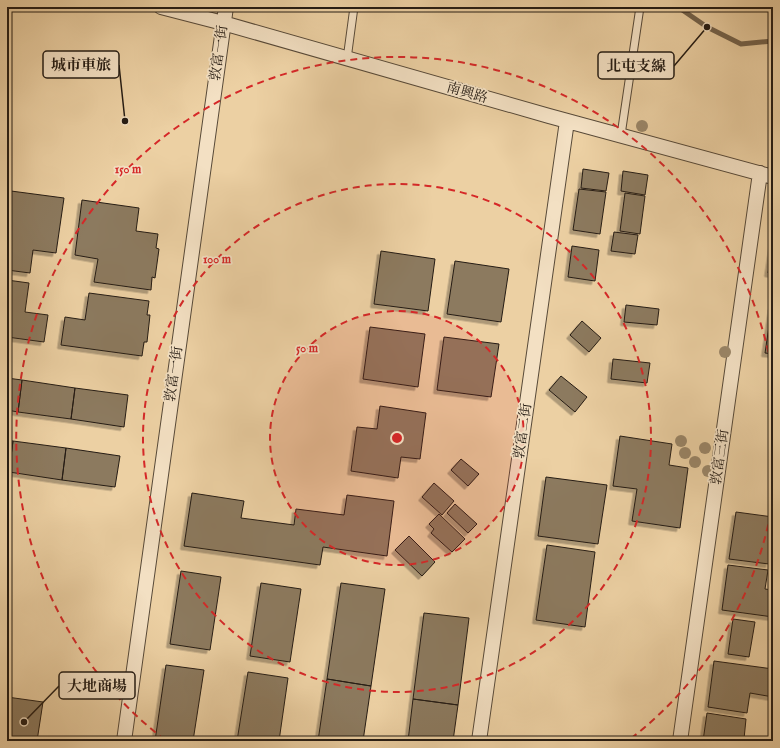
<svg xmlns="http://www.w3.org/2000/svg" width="780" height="748" font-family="'IM FELL English','Noto Serif TC',serif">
<defs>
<filter id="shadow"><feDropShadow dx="-3.5" dy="3.5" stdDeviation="0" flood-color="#0004"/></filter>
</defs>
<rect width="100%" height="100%" fill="#ecd0a3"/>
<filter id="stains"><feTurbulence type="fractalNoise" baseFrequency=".005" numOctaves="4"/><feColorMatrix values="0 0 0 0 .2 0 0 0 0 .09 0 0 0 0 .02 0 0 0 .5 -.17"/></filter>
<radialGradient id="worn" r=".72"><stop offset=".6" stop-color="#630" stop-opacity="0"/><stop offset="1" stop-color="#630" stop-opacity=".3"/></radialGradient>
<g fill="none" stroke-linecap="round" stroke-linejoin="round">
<!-- stream -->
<path stroke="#74634c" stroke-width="5" d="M678,7L707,27L741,44L773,41"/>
</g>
<!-- building -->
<path fill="#8c7a5e" stroke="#251c14" filter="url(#shadow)" d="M583,169L609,173L606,191L581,188Z
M623,171L648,175L645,195L621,191Z
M579,189L606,192L600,234L573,230Z
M11,191L64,198L56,253L33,250L30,273L7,270V219Z
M625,193L645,196L640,234L620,231Z
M82,200L139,208L136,231L158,234L156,248L159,249L155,278L152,277L151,290L94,282L98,259L75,255Z
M614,232L638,235L635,254L611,251Z
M773,241V274L768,273Z
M572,246L599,250L595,281L568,277Z
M381,251L435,259L428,311L374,304Z
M455,261L509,269L501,322L447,314Z
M7,280L29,283L25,312L48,315L44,342L7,337Z
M89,293L149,301L147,315H150L147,342H144L142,356L61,345L65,317L85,320Z
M626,305L659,309L657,325L624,322Z
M772,306H773V354L765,353Z
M582,321L601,338L589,352L570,335Z
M370,327L425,334L418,387L363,379Z
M444,337L499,344L491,397L437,390Z
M613,359L650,363L647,383L611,379Z
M561,376L587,397L575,412L549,390Z
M7,378L22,380L18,412L7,410Z
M22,380L75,388L71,419L18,412Z
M75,388L128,395L124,427L71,419Z
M380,406L426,413L420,459L401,457L398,478L351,471L357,427L377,429Z
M620,436L672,444L669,465L688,468L680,528L632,521L637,489L613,486Z
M7,440L13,441L9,472H7Z
M13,441L66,448L62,480L9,472Z
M66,448L120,456L115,487L62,480Z
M461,459L479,474L468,486L451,470Z
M546,477L607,485L598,544L538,536Z
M434,483L454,501L442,515L422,497Z
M192,493L244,501L241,518L294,525L296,509L344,515L347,495L394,501L387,556L323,547L320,565L184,546Z
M455,504L477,524L468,533L447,513Z
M736,512L773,517V545H771L769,564L729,559Z
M439,514L465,539L452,552L431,533L434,529L429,524Z
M409,536L435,562L422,576L395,550Z
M547,545L595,552L585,627L536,620Z
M728,565L768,570L765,589L773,590V617L722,610Z
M181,571L221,577L210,650L170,644Z
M261,583L301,589L290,662L250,656Z
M341,583L385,589L371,686L327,679Z
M424,613L469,618L458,705L413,699Z
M733,619L755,622L749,657L728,654Z
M714,661L773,669V697L750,693L747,713L708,707Z
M166,665L204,670L193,741H155Z
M248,672L288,678L279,741H237Z
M327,679L371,686L363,741H318Z
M7,697L43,702L37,741H7Z
M413,699L458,705L453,741H408Z
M707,713L746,719L744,739L759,741H703Z"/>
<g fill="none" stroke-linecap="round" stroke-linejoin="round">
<!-- service casing -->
<g stroke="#574938" stroke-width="9">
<path id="service" d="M347,59L354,7
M621,135L640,7"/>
</g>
<!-- minor casing -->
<g stroke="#574938" stroke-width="16">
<path id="minor" d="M161,7L223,23L549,116L773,177
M124,741L226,7
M479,741L567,121
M680,741L760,173"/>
</g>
<!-- service -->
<use href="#service" stroke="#f3e0c3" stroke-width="7"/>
<!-- minor -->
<use href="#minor" stroke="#f3e0c3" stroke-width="14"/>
</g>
<!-- trees -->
<g fill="#9a8668">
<circle cx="642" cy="126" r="6"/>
<circle cx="725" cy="352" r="6"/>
<circle cx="681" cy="441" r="6"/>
<circle cx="705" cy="448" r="6"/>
<circle cx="685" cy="453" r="6"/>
<circle cx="695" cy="462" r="6"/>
<circle cx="708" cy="471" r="6"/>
</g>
<!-- distance rings -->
<circle cx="397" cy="438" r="127" fill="#d62828" fill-opacity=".12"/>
<g fill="none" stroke="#d62828" stroke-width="2" stroke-dasharray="7 5">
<circle cx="397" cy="438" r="127"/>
<circle cx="397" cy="438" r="254"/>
<path d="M773 501A381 381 0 0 1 629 740M165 740A381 381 0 1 1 773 375"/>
</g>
<g text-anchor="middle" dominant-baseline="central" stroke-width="3.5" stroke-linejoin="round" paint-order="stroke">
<!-- street labels -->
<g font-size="14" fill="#251c14" stroke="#f3e0c3">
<text transform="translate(219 53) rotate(-82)">敦富一街</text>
<text transform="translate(467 93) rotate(16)">南興路</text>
<text transform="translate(174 374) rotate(-82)">敦富一街</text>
<text transform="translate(523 431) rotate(-82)">敦富二街</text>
<text transform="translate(720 457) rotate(-82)">敦富三街</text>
</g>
</g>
<circle cx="397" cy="438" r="6" fill="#d62828" stroke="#f3e0c3" stroke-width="2"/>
<g font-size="12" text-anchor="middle" font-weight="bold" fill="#d62828" stroke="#f3e0c3" stroke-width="3.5" stroke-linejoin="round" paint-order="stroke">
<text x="128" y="173">150 m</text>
<text x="217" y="263">100 m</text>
<text x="307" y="352">50 m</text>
</g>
<!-- callouts -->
<path fill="none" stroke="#251c14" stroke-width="1.5" d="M125 121L119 65M707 27L674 66M24 722L59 686"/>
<g fill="#251c14" stroke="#f3e0c3" stroke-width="1.5">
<circle cx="125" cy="121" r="4"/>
<circle cx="707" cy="27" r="4"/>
<circle cx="24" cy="722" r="4"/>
</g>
<g fill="#f3e0c3" stroke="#251c14" stroke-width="1.5">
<rect x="43" y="51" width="76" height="27" rx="4"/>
<rect x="598" y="52" width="76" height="27" rx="4"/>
<rect x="59" y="672" width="76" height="27" rx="4"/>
</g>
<g font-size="15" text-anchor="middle" font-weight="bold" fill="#251c14">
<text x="81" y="70">城市車旅</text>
<text x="636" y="71">北屯支線</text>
<text x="97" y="691">大地商場</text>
</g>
<!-- margin -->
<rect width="780" height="748" fill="none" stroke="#ecd0a3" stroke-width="24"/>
<rect x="8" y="8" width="764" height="732" fill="none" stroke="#251c14" stroke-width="2"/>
<rect x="12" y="12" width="756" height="724" fill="none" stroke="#251c14"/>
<rect width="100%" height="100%" filter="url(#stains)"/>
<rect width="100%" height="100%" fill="url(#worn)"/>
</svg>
